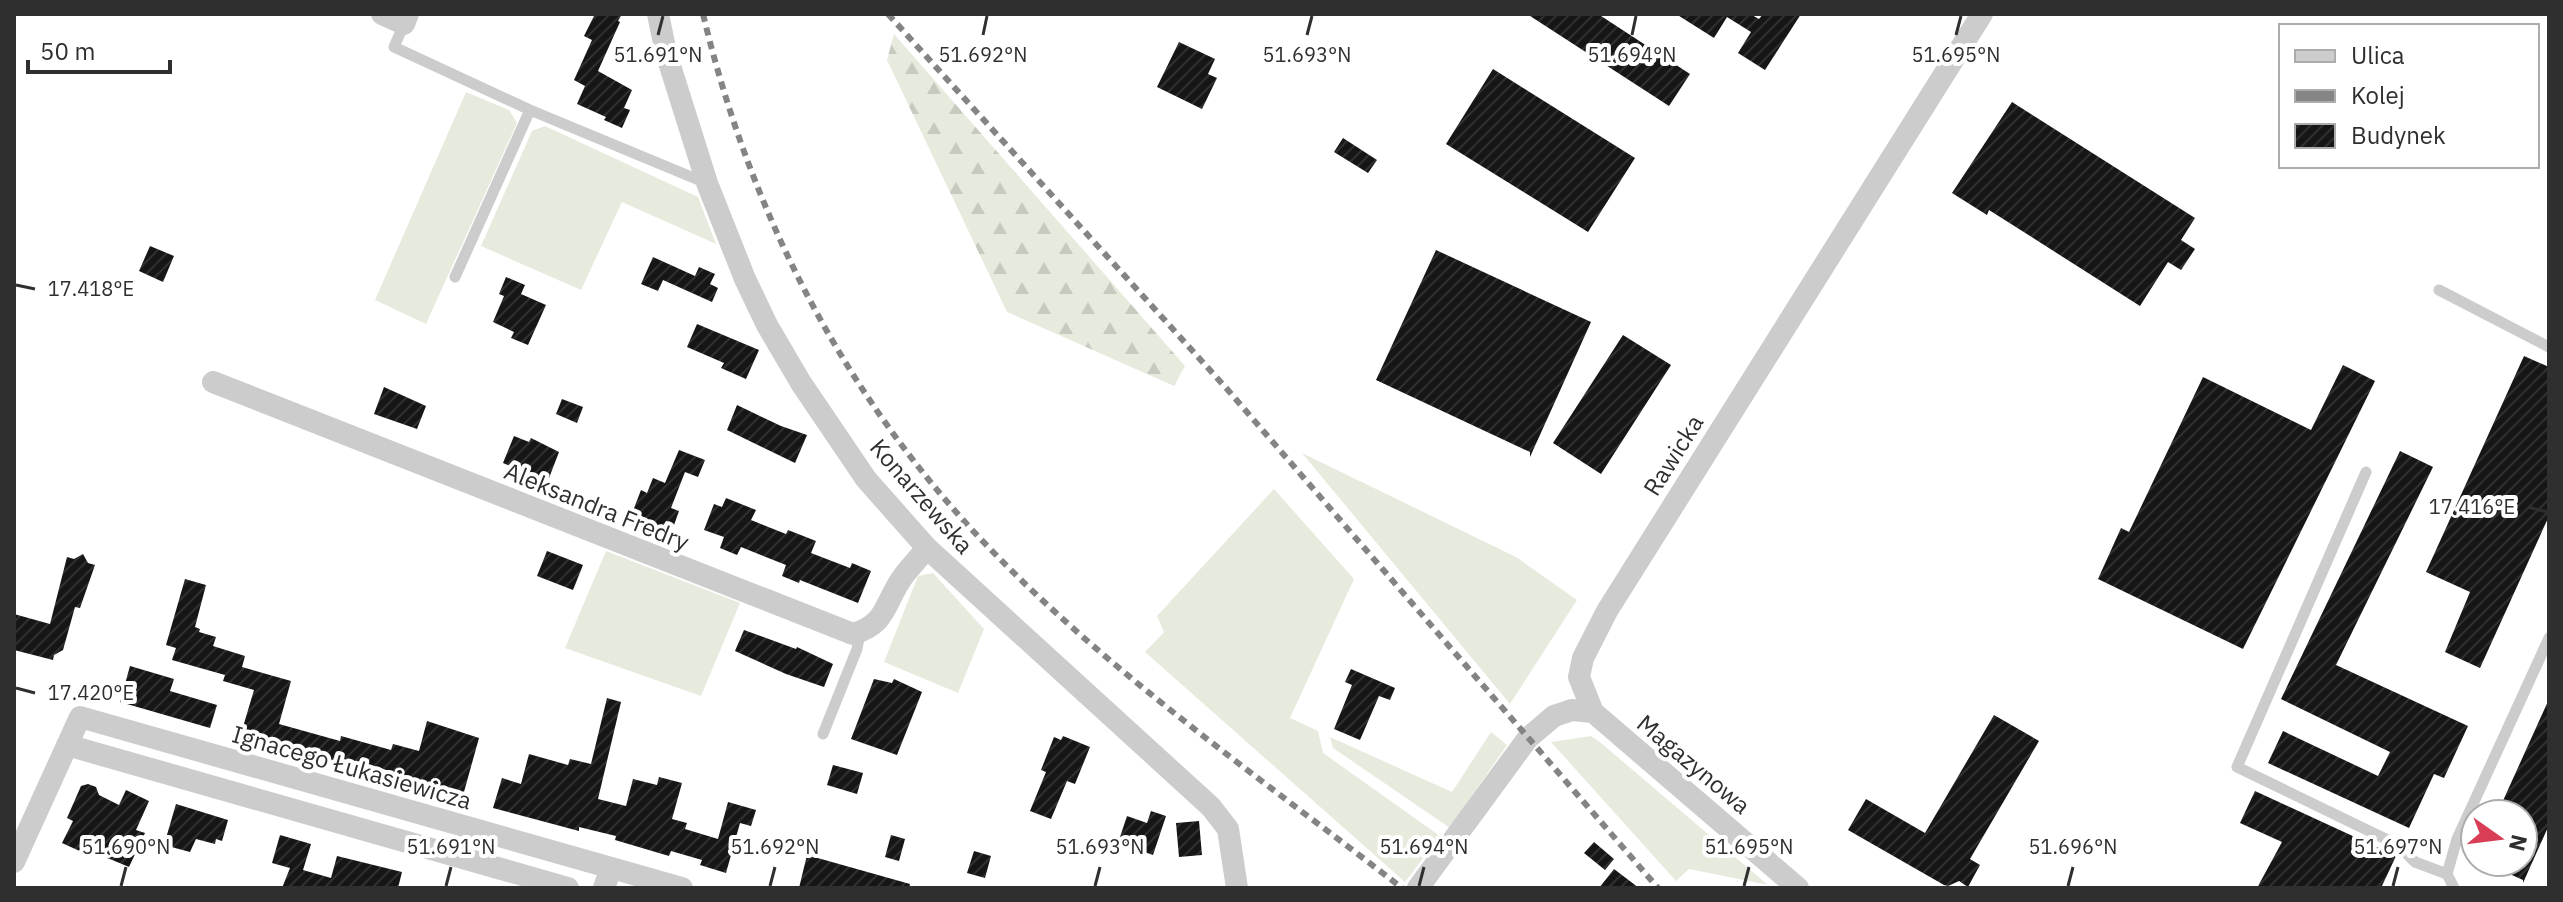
<svg xmlns="http://www.w3.org/2000/svg" width="2563" height="902" font-family="'IBM Plex Sans',sans-serif">
<defs>
<pattern id="forest-firs" width="22" height="20" patternUnits="userSpaceOnUse" patternTransform="scale(2)"><rect width="22" height="20" fill="#e6ebde"/><path d="M5 1l3.5 6h-7zM16 11l3.5 6h-7z" fill="#c6cabf"/></pattern>
<pattern id="building-hatch" width="6" height="6" patternUnits="userSpaceOnUse" patternTransform="scale(2)"><rect width="6" height="6" fill="#161616"/><path d="M-1 1l2-2M0 6l6-6M5 7l2-2" fill="none" stroke="#303030"/></pattern>
</defs>
<rect width="100%" height="100%" fill="#fff"/>
<!-- grass -->
<path fill="#e6ebde" d="M466,92L509,110L517,123L426,324L375,300Z
M545,126L698,197L716,244L622,202L581,290L481,246L532,131Z
M1302,453L1516,557L1577,600L1510,704Z
M1274,489L1354,579L1290,718L1318,731L1323,753L1440,836L1405,882L1145,652L1164,632L1157,616Z
M606,551L740,603L701,696L565,648Z
M933,573L984,629L958,693L884,662L918,576Z
M1491,732L1507,745L1450,828L1333,748L1330,737L1452,792Z
M1591,736L1601,743L1768,885L1689,869L1676,881L1551,742Z"/>
<!-- forest -->
<path fill="url(#forest-firs)" d="M894,34L1185,366L1174,386L1007,312L887,60Z"/>
<!-- building -->
<path fill="url(#building-hatch)" d="M595,14H622L618,21L620,22L598,71L632,90L624,108L630,110L622,128L604,120L606,117L577,104L585,86L574,80L592,40L584,36Z
M1527,14H1598L1690,74L1669,106Z
M1676,14H1750L1759,19L1763,14H1801L1765,70L1738,53L1751,32L1727,17L1714,38Z
M1179,42L1215,59L1208,74L1217,78L1202,109L1157,87Z
M1493,69L1635,158L1588,232L1446,144Z
M2012,102L2195,218L2181,240L2195,249L2181,270L2168,262L2140,306L1989,210L1987,215L1952,193Z
M1343,138L1377,160L1368,173L1334,152Z
M150,246L174,256L163,282L139,271Z
M1436,250L1591,322L1530,457V452L1376,380Z
M653,257L695,276L699,267L715,274L710,284L718,288L712,302L663,280L658,291L641,284Z
M506,277L525,285L521,294L546,305L528,345L511,338L514,332L493,322L504,296L499,294Z
M697,324L759,350L746,379L721,368L724,363L687,347Z
M1623,335L1671,365L1601,474L1553,443Z
M2524,356L2549,367V516L2480,668L2445,652L2470,592L2426,572Z
M2343,365L2375,381L2243,649L2098,579L2121,528L2129,532L2203,377L2311,430Z
M384,387L426,406L417,429L374,414Z
M562,399L583,407L577,423L556,414Z
M737,405L781,426L807,435L795,463L727,430Z
M514,436L529,442L531,438L559,452L549,478L540,474L538,478L503,463Z
M679,450L705,460L698,477L685,472L671,508L679,511L674,525L666,521L662,529L631,516L641,490L647,493L653,478L665,483Z
M2400,451L2433,467L2336,665L2468,726L2444,778L2434,774L2409,828L2268,763L2283,731L2378,776L2390,752L2281,699Z
M726,498L756,510L751,520L786,534L788,530L816,541L811,553L850,568L852,563L871,571L858,603L800,580L799,583L782,576L786,565L741,547L737,555L720,548L724,537L704,530L714,504L722,507Z
M547,551L583,565L573,590L537,576Z
M83,554L88,563L95,565L80,608L75,607L63,650L54,655L53,660L14,650V614L50,624L67,557L74,559Z
M185,579L206,585L195,627L200,629L199,632L216,637L213,646L245,656L242,667L291,681L279,724L340,741L341,736L391,750L393,744L419,751L427,721L479,738L462,799L437,792L439,786L360,762L358,770L240,737L254,690L223,681L225,675L172,660L176,648L166,645Z
M744,630L796,649L797,647L833,664L824,687L786,674L735,651Z
M130,666L174,679L170,691L217,705L210,728L120,702Z
M1351,669L1395,688L1390,700L1379,696L1360,740L1334,729L1352,685L1345,682Z
M874,679L892,683L894,679L922,692L897,755L851,739Z
M607,698L621,702L598,799L626,806L633,779L657,785L659,777L682,783L672,819L687,823L685,829L718,839L728,802L756,810L751,826L740,823L726,873L700,865L702,860L671,851L669,856L615,840L616,836L579,827V831L493,808L502,778L521,784L529,754L568,765L570,759L591,764Z
M2549,699V825L2523,883V880L2483,862H2523V814H2497Z
M1994,715L2039,741L1970,859L1980,865L1968,887L1959,881L1948,886L1944,885L1848,830L1866,799L1925,833Z
M1063,736L1090,747L1075,784L1067,781L1051,819L1030,811L1046,772L1041,770L1054,737L1061,740Z
M833,765L863,773L857,794L827,785Z
M88,784L96,787L99,795L119,805L126,790L149,801L136,830L145,833L129,867L86,849L84,853L62,843L73,821L67,818L81,786Z
M2255,791L2396,856L2381,888H2257L2282,842L2240,823Z
M176,804L228,820L222,841L216,839L215,844L196,839L190,852L164,845Z
M1151,811L1166,816L1153,855L1118,843L1127,816L1147,823Z
M1199,821L1202,855L1179,857L1176,823Z
M280,835L311,844L303,870L331,878L337,856L402,872L398,888H282L290,868L272,863Z
M891,835L905,839L899,861L885,857Z
M1594,842L1614,859L1605,870L1584,853Z
M974,851L991,856L985,878L967,873Z
M807,855L910,884L909,888H799Z
M1614,869L1639,888H1599Z"/>
<g fill="none" stroke-linecap="round" stroke-linejoin="round">
<!-- lane -->
<path stroke="#ccc" stroke-width="11" d="M404,24L394,47L530,110L706,183
M455,277L530,110
M2439,290L2549,347
M2366,472L2237,767L2398,845L2415,862L2447,874
M823,734L857,649L860,633
M2454,888L2447,874L2457,839L2549,638"/>
<!-- street -->
<path stroke="#ccc" stroke-width="22" d="M382,14L404,24L408,14
M658,14L666,53L707,183L745,279L767,325L801,383L866,479L927,548L1211,807L1228,829L1237,888
M213,382L853,634C887,624 884,604 902,578C909,568 919,558 927,548
M67,745L568,888
M14,862L80,717L682,888
M604,888L611,868
M1418,888L1528,738L1554,716L1572,710L1593,712
M1798,888L1593,712L1579,677L1583,658L1607,611L1982,14"/>
<!-- rail -->
<path stroke="#848484" stroke-width="6" stroke-dasharray="8 6" stroke-linecap="butt" d="M703,14C752,220 850,408 1000,559C1118,679 1268,784 1402,888
M888,14L1227,389L1658,888"/>
</g>
<!-- ticks -->
<path fill="none" stroke="#2f2f2f" stroke-width="3" d="M658,35L663,16M983,35L987,16M1307,35L1312,16M1632,35L1636,16M1956,35L1961,16M16,285L35,289M2528,507L2547,512M16,688L35,693M121,886L126,867M446,886L451,867M770,886L775,867M1095,886L1100,867M1419,886L1424,867M1744,886L1749,867M2068,886L2073,867M2393,886L2398,867"/>
<g text-anchor="middle" dominant-baseline="central" stroke-width="8" stroke-linejoin="round" paint-order="stroke">
<!-- street labels -->
<g font-size="24" fill="#2f2f2f" stroke="#fff">
<text transform="translate(1673 455) rotate(-58)">Rawicka</text>
<text transform="translate(922 496) rotate(49)">Konarzewska</text>
<text transform="translate(597 506) rotate(22)">Aleksandra Fredry</text>
<text transform="translate(1694 764) rotate(40)">Magazynowa</text>
<text transform="translate(352 767) rotate(16)">Ignacego Łukasiewicza</text>
</g>
</g>
<g font-size="20" text-anchor="middle" fill="#2f2f2f" stroke="#fff" stroke-width="8" stroke-linejoin="round" paint-order="stroke">
<text x="983" y="62">51.692°N</text>
<text x="1307" y="62">51.693°N</text>
<text x="1632" y="62">51.694°N</text>
<text x="1956" y="62">51.695°N</text>
<text x="658" y="62">51.691°N</text>
<text x="91" y="296">17.418°E</text>
<text x="2472" y="514">17.416°E</text>
<text x="91" y="700">17.420°E</text>
<text x="126" y="854">51.690°N</text>
<text x="451" y="854">51.691°N</text>
<text x="775" y="854">51.692°N</text>
<text x="1100" y="854">51.693°N</text>
<text x="1424" y="854">51.694°N</text>
<text x="1749" y="854">51.695°N</text>
<text x="2073" y="854">51.696°N</text>
<text x="2398" y="854">51.697°N</text>
</g>
<!-- border -->
<rect width="2563" height="902" fill="none" stroke="#2f2f2f" stroke-width="32"/>
<!-- legend -->
<rect x="2279" y="24" width="260" height="144" fill="#ffffff" stroke="#acacac" stroke-width="2"/>
<rect x="2295" y="50" width="40" height="12" fill="#cccccc" stroke="#acacac" stroke-width="2"/>
<text x="2351" y="64" font-size="24" fill="#2f2f2f">Ulica</text>
<rect x="2295" y="90" width="40" height="12" fill="#848484" stroke="#acacac" stroke-width="2"/>
<text x="2351" y="104" font-size="24" fill="#2f2f2f">Kolej</text>
<rect x="2295" y="124" width="40" height="24" fill="url(#building-hatch)" stroke="#acacac" stroke-width="2"/>
<text x="2351" y="144" font-size="24" fill="#2f2f2f">Budynek</text>
<!-- north arrow -->
<g transform="translate(2499 838) rotate(104)"><circle r="38" fill="#ffffff" stroke="#acacac" stroke-width="2"/>
<path d="M0-6L14 30L0 20L-14 30Z" fill="#d83f56"/>
<text y="-12" font-size="22" font-weight="bold" text-anchor="middle" fill="#2f2f2f">N</text>
</g>
<!-- scale -->
<path d="M28 60v12h142v-12" fill="none" stroke="#2f2f2f" stroke-width="4"/>
<text x="40" y="60" font-size="24" fill="#2f2f2f" stroke="#ffffff" stroke-width="6" paint-order="stroke">50 m</text>
</svg>
